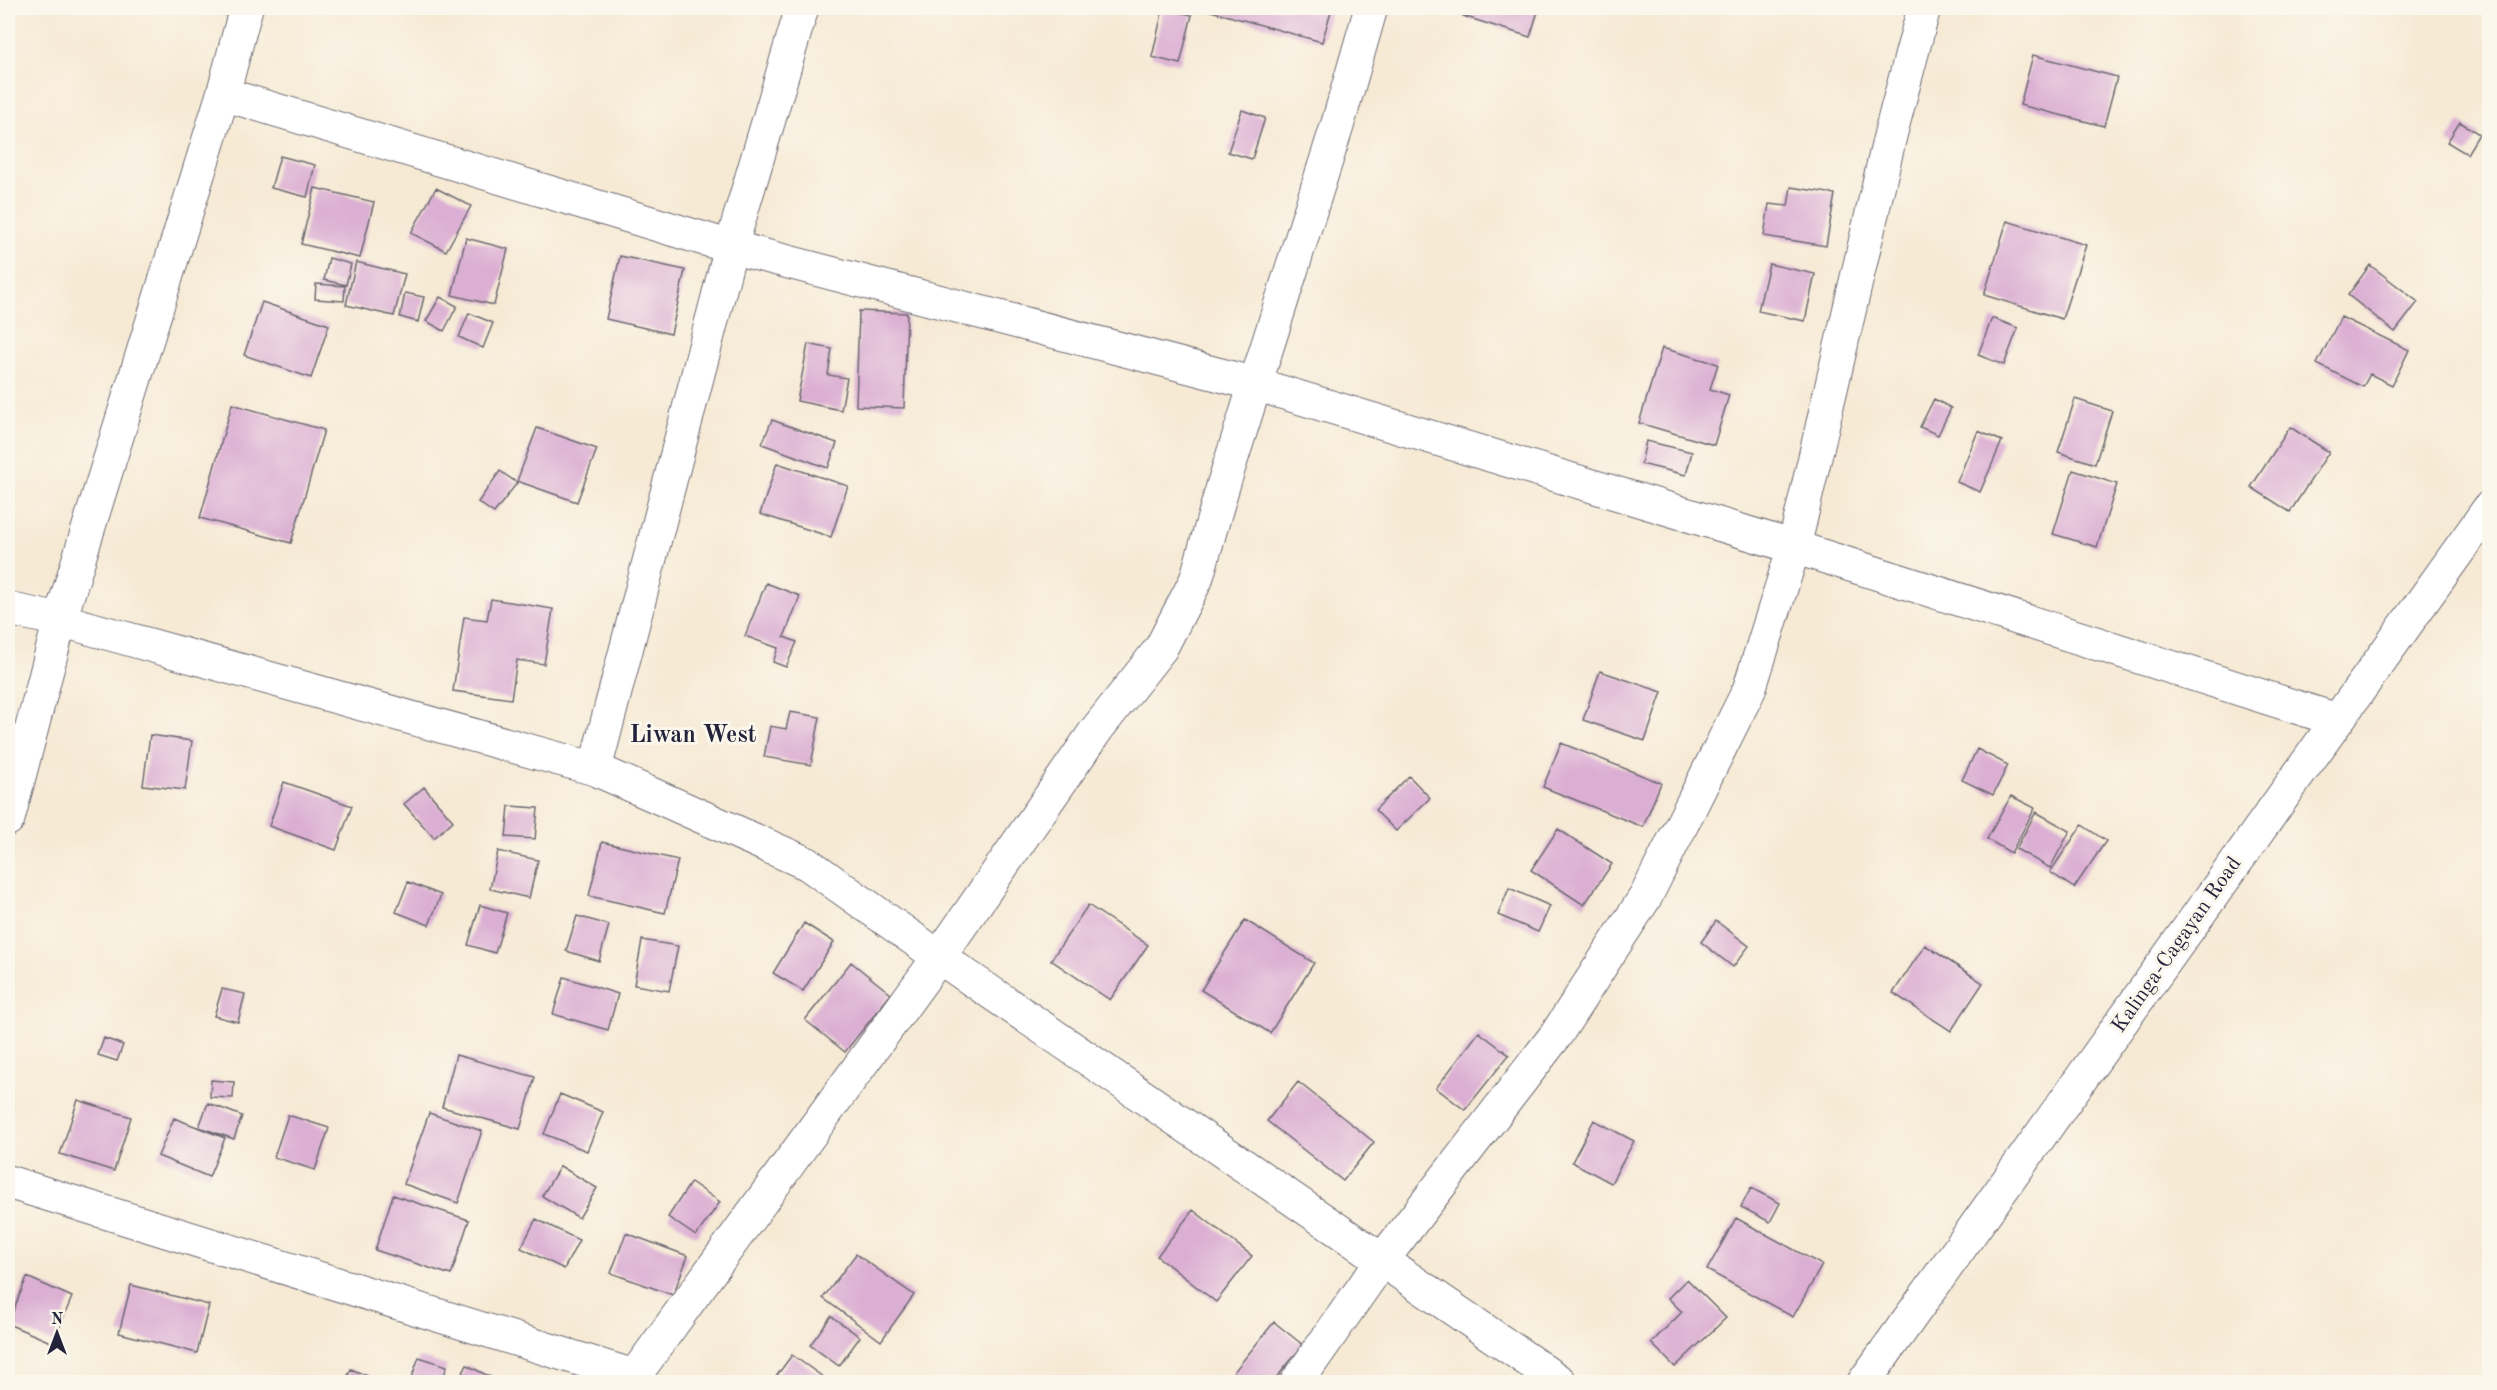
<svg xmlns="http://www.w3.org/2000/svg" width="2497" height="1390" font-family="'Old Standard TT',serif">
<rect width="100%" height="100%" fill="#fbf7ec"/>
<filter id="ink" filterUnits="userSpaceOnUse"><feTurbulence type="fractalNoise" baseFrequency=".0167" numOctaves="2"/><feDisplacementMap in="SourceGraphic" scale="12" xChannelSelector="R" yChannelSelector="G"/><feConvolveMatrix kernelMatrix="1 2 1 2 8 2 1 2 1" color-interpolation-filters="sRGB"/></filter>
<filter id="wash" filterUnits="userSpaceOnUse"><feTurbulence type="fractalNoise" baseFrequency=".008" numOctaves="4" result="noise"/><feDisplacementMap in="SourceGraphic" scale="24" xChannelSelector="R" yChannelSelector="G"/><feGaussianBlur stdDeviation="1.35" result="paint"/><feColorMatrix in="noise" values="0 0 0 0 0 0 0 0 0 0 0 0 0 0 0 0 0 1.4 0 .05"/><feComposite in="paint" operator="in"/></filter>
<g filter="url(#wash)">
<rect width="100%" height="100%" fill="#f6ead5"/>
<g id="blocks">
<!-- building -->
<path fill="#dbafd3" d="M1200,8H1332L1322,42Z
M1466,8H1539L1530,37L1463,16Z
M1163,9L1192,15L1180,64L1152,57Z
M2033,55L2117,77L2104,126L2020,105Z
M1242,110L1265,118L1252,159L1228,152Z
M2460,122L2479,134L2467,154L2447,142Z
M280,156L315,165L307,197L271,188Z
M1791,187L1835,194L1826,246L1764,236L1769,204L1788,206Z
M315,188L374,202L360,258L301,244Z
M436,188L471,206L446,251L411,233Z
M2007,221L2086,245L2062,319L1984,295Z
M466,238L508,249L494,305L452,295Z
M620,256L685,270L671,334L606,319Z
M329,258L351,264L346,285L324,280Z
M356,262L405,274L394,316L346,305Z
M1769,264L1815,274L1805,321L1758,311Z
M2370,265L2418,302L2395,332L2348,295Z
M316,284L345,286L344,301L315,299Z
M405,293L424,297L418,322L400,317Z
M440,297L457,306L444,331L426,321Z
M262,302L329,325L311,378L244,355Z
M859,311L907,313L904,408L856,406Z
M469,313L493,323L483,348L459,337Z
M2341,317L2409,350L2392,385L2370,374L2363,387L2317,364Z
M1992,318L2018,328L2004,365L1978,355Z
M808,344L832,349L828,375L847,378L841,410L797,401Z
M1662,348L1718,364L1710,389L1729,395L1714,445L1639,423Z
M1934,399L1951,408L1938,435L1920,427Z
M2075,399L2112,411L2095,464L2058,452Z
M232,404L324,430L291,543L200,518Z
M772,420L837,443L828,468L762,444Z
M2290,427L2329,452L2290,512L2251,487Z
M537,428L597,449L577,502L517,481Z
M1978,431L2002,441L1980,492L1957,482Z
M1646,441L1692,452L1686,475L1641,464Z
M777,463L848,486L831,537L760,514Z
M2073,470L2117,484L2097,547L2053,534Z
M500,471L517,483L494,513L478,502Z
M766,583L800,596L784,637L797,642L786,667L773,662L778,648L745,636Z
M491,599L553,609L544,664L517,660L511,699L453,691L464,617L487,620Z
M1600,671L1662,692L1645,741L1583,720Z
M790,712L820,717L811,765L764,757L770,726L786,729Z
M150,735L192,741L185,790L143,785Z
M1561,743L1661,783L1643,827L1543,787Z
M1977,749L2008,765L1993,795L1962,780Z
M1409,776L1430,798L1396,831L1375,810Z
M284,782L352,806L336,850L269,826Z
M424,787L453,821L434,838L404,804Z
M2011,796L2035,808L2011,853L1987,839Z
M509,806L538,808L535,839L506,837Z
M2036,812L2070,831L2050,868L2016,849Z
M2082,825L2106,841L2074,888L2050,872Z
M1558,829L1612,864L1584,905L1531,870Z
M602,842L678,860L665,913L589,896Z
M498,851L538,860L529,898L490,889Z
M408,882L441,895L429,925L396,912Z
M1509,888L1550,906L1538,932L1498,915Z
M480,905L507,913L495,953L468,945Z
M1088,905L1148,945L1110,1000L1051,960Z
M577,916L609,925L599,961L566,951Z
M1245,920L1314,963L1270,1033L1201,990Z
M1716,921L1749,946L1733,967L1701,942Z
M804,923L834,942L803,991L773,973Z
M642,940L678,946L669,991L634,985Z
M1925,945L1983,983L1951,1031L1893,993Z
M851,962L891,994L845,1052L805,1020Z
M564,977L618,994L608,1030L553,1014Z
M222,989L245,994L238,1022L214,1016Z
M1479,1032L1509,1055L1465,1110L1436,1088Z
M104,1038L123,1045L117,1061L98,1055Z
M456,1055L535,1077L520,1129L442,1107Z
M211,1080L234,1082L233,1098L210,1097Z
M1298,1082L1374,1142L1343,1181L1267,1121Z
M560,1094L603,1112L587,1151L544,1134Z
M78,1100L131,1117L114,1171L60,1154Z
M208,1103L242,1116L234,1139L199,1127Z
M429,1113L482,1131L458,1203L404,1184Z
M288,1115L329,1128L315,1170L274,1157Z
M174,1118L225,1138L209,1177L158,1156Z
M1594,1120L1634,1141L1611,1183L1572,1162Z
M560,1166L597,1188L579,1218L542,1196Z
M691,1182L720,1202L696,1236L668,1217Z
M1751,1188L1780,1203L1770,1222L1741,1207Z
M393,1195L469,1220L451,1275L375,1250Z
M1193,1210L1252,1256L1216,1302L1157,1256Z
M1736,1218L1822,1265L1793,1317L1707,1270Z
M536,1219L579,1240L564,1269L521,1248Z
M626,1233L688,1256L673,1295L611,1273Z
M856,1254L914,1295L881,1341L823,1298Z
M27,1277L72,1297L53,1343L8,1324Z
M1687,1279L1726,1318L1675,1367L1651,1343L1682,1312L1668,1298Z
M131,1285L209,1305L197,1353L119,1333Z
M831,1316L860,1337L839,1366L810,1345Z
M1274,1322L1303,1345L1273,1382H1245L1233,1373Z
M792,1355L830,1382H772Z
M419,1357L447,1366L442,1382H410Z
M467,1365L500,1382H458Z
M351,1369L382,1382H345Z"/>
</g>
</g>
<g filter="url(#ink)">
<use href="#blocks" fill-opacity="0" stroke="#6c6871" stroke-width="1.5"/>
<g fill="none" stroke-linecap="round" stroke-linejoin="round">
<!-- minor casing -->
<g stroke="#6c6871" stroke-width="35">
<path id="minor" d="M223,94L731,247L1255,384L1794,547L2337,720
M8,609L60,620L595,769L808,864L939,957L1560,1382
M595,769L731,247L802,8
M8,819L60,620L223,94L246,8
M8,1182L634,1376
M630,1382L939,957L1097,729L1161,648L1196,580L1223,486L1338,123L1371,8
M1297,1382L1383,1259L1556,1035L1646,896L1749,690L1794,547L1891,132L1924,8"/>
</g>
<!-- highway casing -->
<g stroke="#6c6871" stroke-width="35">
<path id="highway" d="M1864,1382L2490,507"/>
</g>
<!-- minor -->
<use href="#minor" stroke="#fff" stroke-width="33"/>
<!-- highway -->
<use href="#highway" stroke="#fff" stroke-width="33"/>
</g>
</g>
<g text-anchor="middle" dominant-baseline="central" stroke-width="6" stroke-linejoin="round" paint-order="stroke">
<!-- street labels -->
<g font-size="21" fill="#22223b" stroke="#fbf7ec">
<text transform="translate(2177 945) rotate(-55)">Kalinga-Cagayan Road</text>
</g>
<!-- quarter labels -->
<g font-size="24" font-weight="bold" fill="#22223b" stroke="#fbf7ec">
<text x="693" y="736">Liwan West</text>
</g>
</g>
<!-- margin -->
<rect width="2497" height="1390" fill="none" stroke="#fbf7ec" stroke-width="30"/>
<!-- north arrow -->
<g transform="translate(57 1333)" stroke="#fbf7ec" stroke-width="4.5" paint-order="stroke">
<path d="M0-4.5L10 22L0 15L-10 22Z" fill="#22223b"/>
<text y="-9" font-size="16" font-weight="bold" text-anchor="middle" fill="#22223b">N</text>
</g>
</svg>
